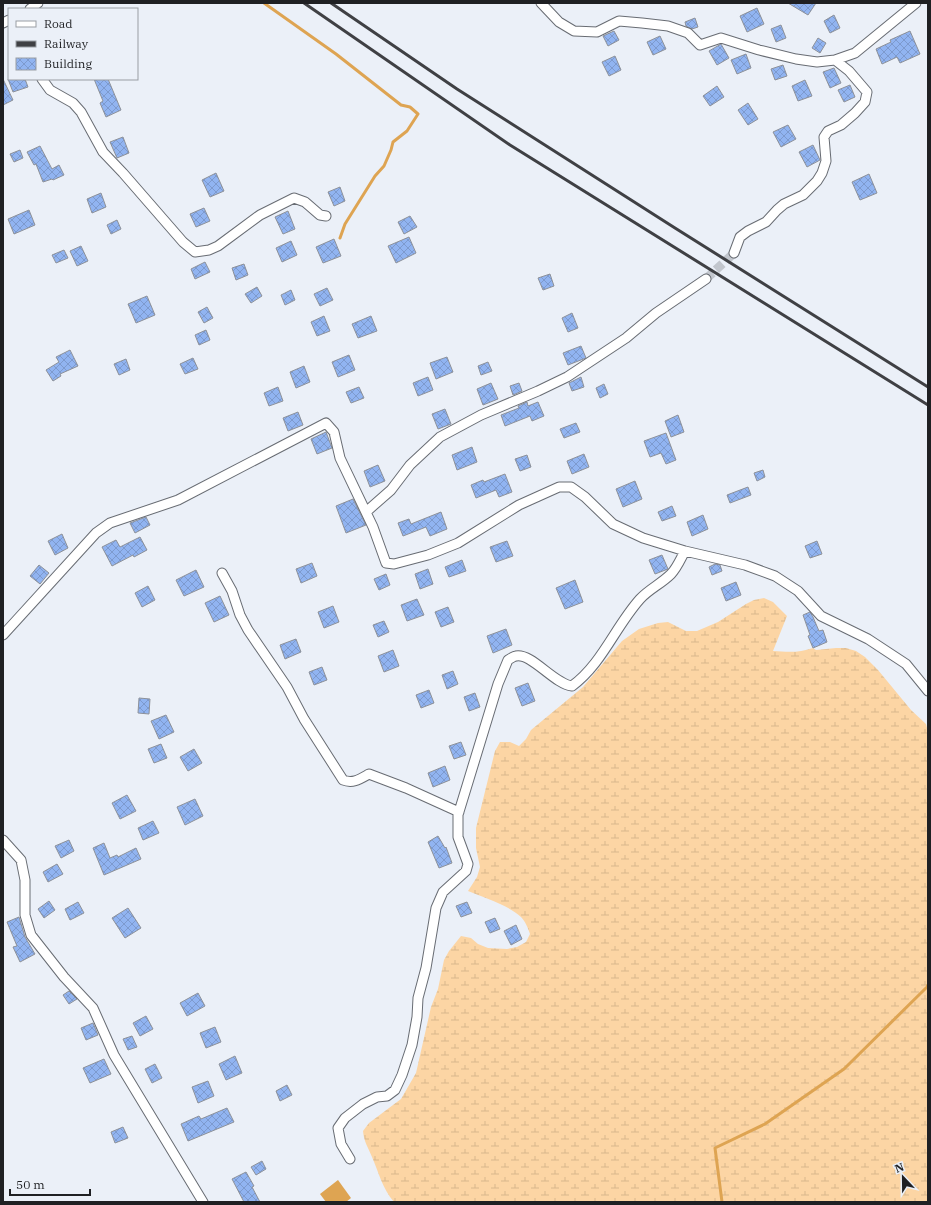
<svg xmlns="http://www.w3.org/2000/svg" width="931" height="1205" font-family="'IBM Plex Serif',serif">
<defs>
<pattern id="wetland-marsh" width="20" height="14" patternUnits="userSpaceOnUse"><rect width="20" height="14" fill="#fcd5a4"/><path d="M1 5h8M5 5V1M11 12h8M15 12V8" fill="none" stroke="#d8b78d"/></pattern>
<pattern id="building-cross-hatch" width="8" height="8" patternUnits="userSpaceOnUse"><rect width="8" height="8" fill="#91b4f1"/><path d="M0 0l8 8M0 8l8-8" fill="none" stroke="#7d9ace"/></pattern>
</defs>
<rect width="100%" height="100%" fill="#ebf0f8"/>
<!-- wetland -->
<path fill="url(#wetland-marsh)" d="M764,598L773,602L787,616L773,651C788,652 799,653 813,648L816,650L836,648H846L856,651L865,657L878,670L911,710L926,724L928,732V1202H394C382,1188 379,1173 372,1157C368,1147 364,1142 363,1131L369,1123L401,1099L416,1073L431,1007L438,989L444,960L449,951L461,936L471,938L478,944L488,948L507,949L517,947L526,942L530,934C528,928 525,921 521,917C510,906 483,897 468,891L477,877L480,867L476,848V828L495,751L500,742H510L519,746L526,739L531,730L583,687L622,641L639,629L658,623L668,622L686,631H697L718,622L746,604L754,600Z"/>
<!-- water -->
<path fill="#dea452" d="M338,1180L351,1198L346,1202H326L320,1194Z"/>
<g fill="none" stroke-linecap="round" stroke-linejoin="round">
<!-- stream -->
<path stroke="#dea452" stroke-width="3" d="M264,3L336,54L401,105L410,107L418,114L407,131L393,142L391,150L384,166L375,176L345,224L340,238
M722,1202L715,1148L765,1124L844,1069L927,987L928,985"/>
</g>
<!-- building -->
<path fill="url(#building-cross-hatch)" stroke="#8d9199" d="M788,3H816L808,15Z
M757,8L764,24L747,32L740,16Z
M834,15L840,28L830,33L824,21Z
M695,18L698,27L692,29L686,26L685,22Z
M781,25L786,38L776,42L771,29Z
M614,31L619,40L608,46L603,36Z
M910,31L920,54L900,63L897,57L882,64L876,49L891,42L890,40Z
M660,36L666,49L653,55L647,42Z
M818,38L826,43L820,53L812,48Z
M721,44L729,58L717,65L709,51Z
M746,54L751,68L737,74L731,60Z
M615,56L621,70L609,76L602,62Z
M783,65L787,76L775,80L771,69Z
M834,68L841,83L830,88L823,72Z
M3,79L13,100L3,105Z
M8,79H25L28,87L13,92Z
M94,79H108L121,110L106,117L100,103L103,101Z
M805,80L812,96L798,101L792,86Z
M850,85L855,97L844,102L838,90Z
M717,86L724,97L710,106L703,96Z
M748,103L758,119L748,125L738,110Z
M788,125L796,139L781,147L773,132Z
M123,137L129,153L117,158L110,142Z
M813,145L820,160L807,167L799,152Z
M40,146L52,169L59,165L64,175L53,180L52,179L43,182L36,164L34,165L27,152Z
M20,150L23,158L14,162L10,154Z
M216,173L224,191L210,197L202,180Z
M869,174L877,193L860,200L852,182Z
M340,187L345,201L334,206L328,192Z
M101,193L106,207L92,213L87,199Z
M204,208L210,221L196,227L190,214Z
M29,210L35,225L14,234L8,219Z
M288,211L295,229L283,234L275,217Z
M410,216L417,227L404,234L398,222Z
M117,220L121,229L111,234L107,225Z
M409,237L416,253L396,263L388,246Z
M334,239L341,256L323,263L316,247Z
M291,241L297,255L282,262L276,248Z
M81,246L88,261L77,266L70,251Z
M64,250L68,258L56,263L52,255Z
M205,262L210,272L195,279L191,269Z
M244,264L248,275L236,280L232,268Z
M550,274L554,286L543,290L538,278Z
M257,287L262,296L251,303L245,294Z
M327,288L333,300L320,306L314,294Z
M291,290L295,300L285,305L281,295Z
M147,296L155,315L136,323L128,304Z
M207,307L213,318L204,323L198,312Z
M572,313L578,328L568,332L562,318Z
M324,316L330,331L317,336L311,322Z
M371,316L377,331L358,338L352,324Z
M206,330L210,340L199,345L195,335Z
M581,346L586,358L568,365L563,353Z
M70,350L78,366L60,374L61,376L53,381L46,370L59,362L56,357Z
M349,355L355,370L338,377L332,362Z
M447,357L453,372L436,379L430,363Z
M193,358L198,369L185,374L180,364Z
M126,359L130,370L119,375L114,364Z
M488,362L492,371L481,375L478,366Z
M304,366L310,382L296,388L290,372Z
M428,377L433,390L418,396L413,383Z
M581,377L584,387L572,391L569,383Z
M491,383L498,399L483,405L477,389Z
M519,383L522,391L513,395L510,386Z
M604,384L608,394L600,398L596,388Z
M278,387L283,401L269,406L264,393Z
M359,387L364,398L351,403L346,392Z
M527,402L528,406L538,402L544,416L532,421L530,416L505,426L501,415L519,408L518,406Z
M445,409L451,424L438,429L432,414Z
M298,412L303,425L288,431L283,418Z
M678,415L684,432L671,437L665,421Z
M576,423L580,432L564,438L560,429Z
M326,432L332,448L317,454L311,439Z
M666,433L676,460L666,464L661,453L650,457L644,441Z
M472,447L477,462L457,470L452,455Z
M584,454L589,467L572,474L567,461Z
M527,455L531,467L520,471L515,459Z
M378,465L385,481L370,487L364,471Z
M763,470L765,477L757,481L754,473Z
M505,474L512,492L499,497L496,490L476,498L471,485L483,480L484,482Z
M635,481L642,499L623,507L616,489Z
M748,487L751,495L730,503L727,495Z
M353,499L366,525L346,533L336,506Z
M672,506L676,516L662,521L658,512Z
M441,512L447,529L430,536L426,527L403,536L398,523L409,519L411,524Z
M703,515L708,529L692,536L687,522Z
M146,517L150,525L135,533L130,523Z
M62,534L68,548L55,555L48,541Z
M140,537L147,550L134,557L133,555L112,566L102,547L116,540L120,547Z
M507,541L513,556L496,562L490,547Z
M817,541L822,554L810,558L805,546Z
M662,555L668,569L655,574L649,560Z
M462,560L466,571L449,577L445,567Z
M312,563L317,576L301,583L296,569Z
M715,564L720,565L722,571L712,575L709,567Z
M39,565L49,573L40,584L30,576Z
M428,569L433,584L420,589L415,574Z
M196,570L204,587L184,596L176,580Z
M386,574L390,585L379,590L374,579Z
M575,580L583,602L565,609L556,588Z
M736,582L741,595L726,601L721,588Z
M148,586L155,600L142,607L135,593Z
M220,596L229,615L214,622L205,603Z
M417,599L424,615L407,621L401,605Z
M333,606L339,622L324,628L318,612Z
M448,607L454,622L441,627L435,612Z
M810,612L813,617L819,631L823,630L827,642L813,648L808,636L810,635L803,615Z
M384,621L389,632L378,637L373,625Z
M506,629L512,645L493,653L487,636Z
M296,639L301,652L285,659L280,645Z
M393,650L399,666L384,672L378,656Z
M322,667L327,680L314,685L309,672Z
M453,671L458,684L447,689L442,675Z
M528,683L535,701L522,706L515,688Z
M429,690L434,703L421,708L416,695Z
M475,693L480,707L469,711L464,697Z
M139,698L150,699L149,714L138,713Z
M166,715L174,732L159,739L151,721Z
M461,742L466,755L454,759L449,746Z
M161,744L167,758L154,763L148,749Z
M194,749L202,763L188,771L180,757Z
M445,766L450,780L433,787L428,773Z
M127,795L136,811L120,819L112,803Z
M195,799L203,816L185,825L177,807Z
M153,821L159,833L143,840L138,828Z
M438,836L445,848L446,847L452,863L439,868L428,842Z
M69,840L74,851L61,858L55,846Z
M104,843L110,858L117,855L118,857L136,848L141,859L104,875L93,848Z
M57,864L63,874L48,882L43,872Z
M49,901L55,910L44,918L38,909Z
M78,902L84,913L70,920L65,909Z
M467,902L472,913L461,917L456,906Z
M128,908L141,928L125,938L112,918Z
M19,917L25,937L35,954L20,962L13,947L17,946L7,922Z
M495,918L500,929L490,933L485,922Z
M516,925L522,939L511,945L504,931Z
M69,991L77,999L69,1004L63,995Z
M198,993L205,1006L187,1016L180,1003Z
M146,1016L153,1029L140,1036L133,1023Z
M93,1023L98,1035L86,1040L81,1028Z
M215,1027L221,1042L206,1048L200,1033Z
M132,1036L137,1047L128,1050L123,1039Z
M235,1056L242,1073L226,1080L219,1064Z
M104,1059L111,1074L90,1083L83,1068Z
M155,1064L162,1078L152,1083L145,1069Z
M208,1081L214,1096L198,1103L192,1087Z
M287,1085L292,1095L280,1101L276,1091Z
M227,1108L234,1122L188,1141L181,1124L199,1116L201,1119Z
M123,1127L128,1138L115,1143L111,1132Z
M262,1161L266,1169L256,1175L251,1167Z
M246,1172L254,1186L252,1187L260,1202H244L232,1179Z"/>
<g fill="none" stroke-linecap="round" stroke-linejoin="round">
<!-- minor-tunnel -->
<path stroke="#c2c6cd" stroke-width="9" stroke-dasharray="9 4.5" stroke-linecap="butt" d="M706,279L734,253"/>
<!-- minor casing -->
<g stroke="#686c73" stroke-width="11">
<path id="minor" d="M541,3L559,22L574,31L597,32L619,21L642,23L668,26L688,33L700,45L721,38L759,50L796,59L817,62L835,60L855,53L916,3
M30,9L38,3
M3,23L9,20
M42,79L50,90L73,103L81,112L103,152L123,173L183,242L195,252L209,250L218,246L260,215L294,198L305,202L320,215L326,216
M734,253L740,237L748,231L766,222L777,210L784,204L803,195L817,181L822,173L826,161L824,137L828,131L841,125L855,113L865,102L867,92L849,71L835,60
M366,512L391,490L410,465L440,437L481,415L538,391L567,377L626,338L656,313L706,279
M222,573L232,591L240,615L248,630L287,687L304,719L343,780C353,784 360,779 369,774L406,788L459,812
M3,635L96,533L110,523L178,500L326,423L334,432L340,458L373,527L386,563L394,564L428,555L458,543L519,505L559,487H571L585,497L613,524L643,538L685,551L745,565L775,576L798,591L821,616L868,639L906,664L928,691
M3,840L21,860L25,880V915L31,935L64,977L93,1008L114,1055L203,1202
M350,1159L341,1144L338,1128L345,1118L363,1104L377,1097L387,1096L395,1090L402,1075L412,1045L417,1017L418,998L426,968L436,908L443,892L466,871L468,864L458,837V815L498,684L508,660C510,659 514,656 516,656C532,653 554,684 572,686C602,664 615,627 640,599C649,589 661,584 671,574C677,568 681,558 685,551"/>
</g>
<!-- minor -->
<use href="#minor" stroke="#fff" stroke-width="9"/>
<!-- rail -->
<path stroke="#3f4044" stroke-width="3" d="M304,3L510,145L928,405
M331,3L457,89L675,228L928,387"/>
</g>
<!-- border -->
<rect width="931" height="1205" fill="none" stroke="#1f2023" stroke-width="8"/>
<!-- legend -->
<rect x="8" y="8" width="130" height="72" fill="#ebf0f8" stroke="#999da3"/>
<rect x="16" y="21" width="20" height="6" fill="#ffffff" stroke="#999da3"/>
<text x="44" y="28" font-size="12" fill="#1f2023">Road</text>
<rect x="16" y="41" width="20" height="6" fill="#3f4044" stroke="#999da3"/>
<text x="44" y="48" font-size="12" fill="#1f2023">Railway</text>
<rect x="16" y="58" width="20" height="12" fill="url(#building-cross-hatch)" stroke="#999da3"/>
<text x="44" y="68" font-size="12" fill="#1f2023">Building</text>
<!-- north arrow -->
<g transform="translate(903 1177) rotate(338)" stroke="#ebf0f8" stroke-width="3" paint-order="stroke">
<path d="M0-3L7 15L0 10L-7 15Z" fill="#1f2023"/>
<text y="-6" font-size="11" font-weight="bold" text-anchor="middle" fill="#1f2023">N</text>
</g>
<!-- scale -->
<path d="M10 1189v6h80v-6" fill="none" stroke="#1f2023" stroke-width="2"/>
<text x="16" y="1189" font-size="12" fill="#1f2023" stroke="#ebf0f8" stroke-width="3" paint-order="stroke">50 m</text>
</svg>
